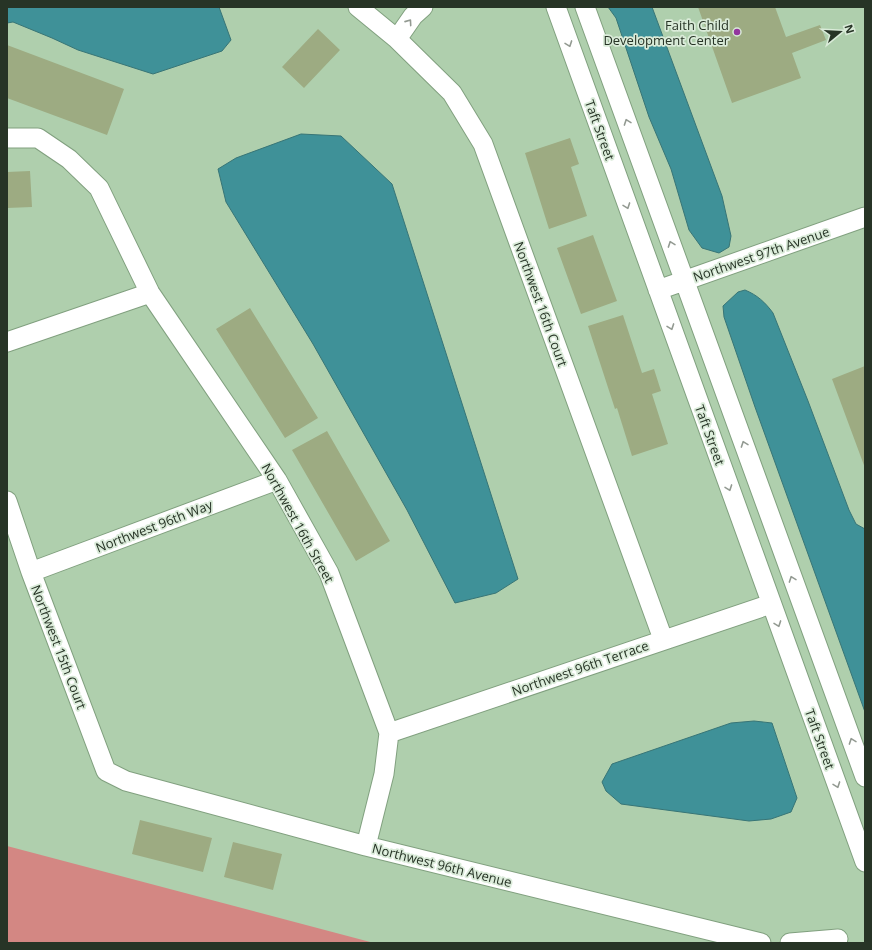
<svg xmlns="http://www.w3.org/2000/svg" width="872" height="950" font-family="'Open Sans',sans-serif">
<rect width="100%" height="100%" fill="#afcfad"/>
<!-- green -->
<path fill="#d38783" d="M7,846L374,943H7Z"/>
<!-- water -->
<path fill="#3f9198" stroke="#387576" d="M7,7H219L231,40L222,51L153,74L78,50L52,38L13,22L7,23Z
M608,7H652L722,196L731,236L729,247L719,253L702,248L689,230L671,169L649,117L616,18Z
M301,134L341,136L392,184L518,579L496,593L455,603L407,510L313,344L226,202L218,169L236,158Z
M745,290C757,295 765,302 773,313L808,401L849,510L856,524L865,529V712L755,407L724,317L723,306L738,292Z
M754,721L772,723L797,798L791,812L771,819L749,821L621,804L606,791L602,782L612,764L731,723Z"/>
<!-- building -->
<path fill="#9dab82" d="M698,7H775L786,37L820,25L826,40L792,53L801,78L732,103Z
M318,29L340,50L304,88L282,67Z
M7,45L124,89L107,135L7,98Z
M570,138L579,164L571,167L587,216L549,229L525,153Z
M30,171L32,207L7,208V172Z
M593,235L617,301L581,314L557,248Z
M250,308L318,418L285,438L216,329Z
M623,315L642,373L654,369L661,391L652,394L668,444L632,456L617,408L615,409L588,326Z
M865,366V468L832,379Z
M327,431L390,541L356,561L292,450Z
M140,820L212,838L203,872L132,854Z
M233,842L282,854L273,890L224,877Z"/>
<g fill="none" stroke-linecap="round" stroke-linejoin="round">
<!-- minor casing -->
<g stroke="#81a07f" stroke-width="21">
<path id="minor" d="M358,7L397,39L452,93L483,144L663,639
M556,7L865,862
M585,7L865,777
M397,39L413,16L423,7
M7,138H38L69,159L99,188L150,293L277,480L329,573L389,733L384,774L366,846
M658,290L865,217
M7,342L150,293
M7,501L31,572L106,771L126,781L366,846L761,943
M31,572L277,480
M389,733L771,604
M790,943L838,939"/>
</g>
<!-- minor -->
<use href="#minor" stroke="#fff" stroke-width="19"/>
</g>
<!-- one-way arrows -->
<defs><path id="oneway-chevron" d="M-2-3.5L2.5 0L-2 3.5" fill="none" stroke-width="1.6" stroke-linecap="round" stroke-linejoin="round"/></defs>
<g stroke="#939a92">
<use href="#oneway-chevron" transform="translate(409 22) rotate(-55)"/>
<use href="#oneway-chevron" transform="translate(569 44) rotate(70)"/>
<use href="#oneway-chevron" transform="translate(627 122) rotate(-110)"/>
<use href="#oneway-chevron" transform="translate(627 206) rotate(70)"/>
<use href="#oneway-chevron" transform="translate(671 244) rotate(-110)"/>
<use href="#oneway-chevron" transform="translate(671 327) rotate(70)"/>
<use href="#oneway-chevron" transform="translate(744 444) rotate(-110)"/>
<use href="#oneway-chevron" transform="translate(729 488) rotate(70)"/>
<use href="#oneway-chevron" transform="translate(792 579) rotate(-110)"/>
<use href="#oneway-chevron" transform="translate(778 624) rotate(70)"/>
<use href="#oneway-chevron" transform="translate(852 741) rotate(-110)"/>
<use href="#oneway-chevron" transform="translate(837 785) rotate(70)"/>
</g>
<!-- markers -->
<circle fill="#93359e" stroke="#daebd9" stroke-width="1.5" cx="737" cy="32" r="4"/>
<g text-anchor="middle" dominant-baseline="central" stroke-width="3.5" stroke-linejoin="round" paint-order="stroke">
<!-- poi labels -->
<g font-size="13" fill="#273426" stroke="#daebd9" text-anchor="end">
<text x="729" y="25">Faith Child<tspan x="729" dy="15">Development Center</tspan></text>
</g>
<!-- street labels -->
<g font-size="13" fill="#273426" stroke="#daebd9">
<text transform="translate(600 130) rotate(70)">Taft Street</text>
<text transform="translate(761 254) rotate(-19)">Northwest 97th Avenue</text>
<text transform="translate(541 304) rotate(70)">Northwest 16th Court</text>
<text transform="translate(710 435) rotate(70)">Taft Street</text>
<text transform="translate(298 523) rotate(61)">Northwest 16th Street</text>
<text transform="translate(154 526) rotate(-21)">Northwest 96th Way</text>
<text transform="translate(59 647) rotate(69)">Northwest 15th Court</text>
<text transform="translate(580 668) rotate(-19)">Northwest 96th Terrace</text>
<text transform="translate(820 739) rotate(70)">Taft Street</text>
<text transform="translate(442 865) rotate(14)">Northwest 96th Avenue</text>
</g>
</g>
<!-- border -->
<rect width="872" height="950" fill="none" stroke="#273426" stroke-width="16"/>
<!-- north arrow -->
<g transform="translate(840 32) rotate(72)" stroke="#daebd9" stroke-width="3" paint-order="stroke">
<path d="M0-3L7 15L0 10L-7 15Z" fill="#273426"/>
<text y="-6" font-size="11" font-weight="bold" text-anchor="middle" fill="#273426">N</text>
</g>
</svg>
